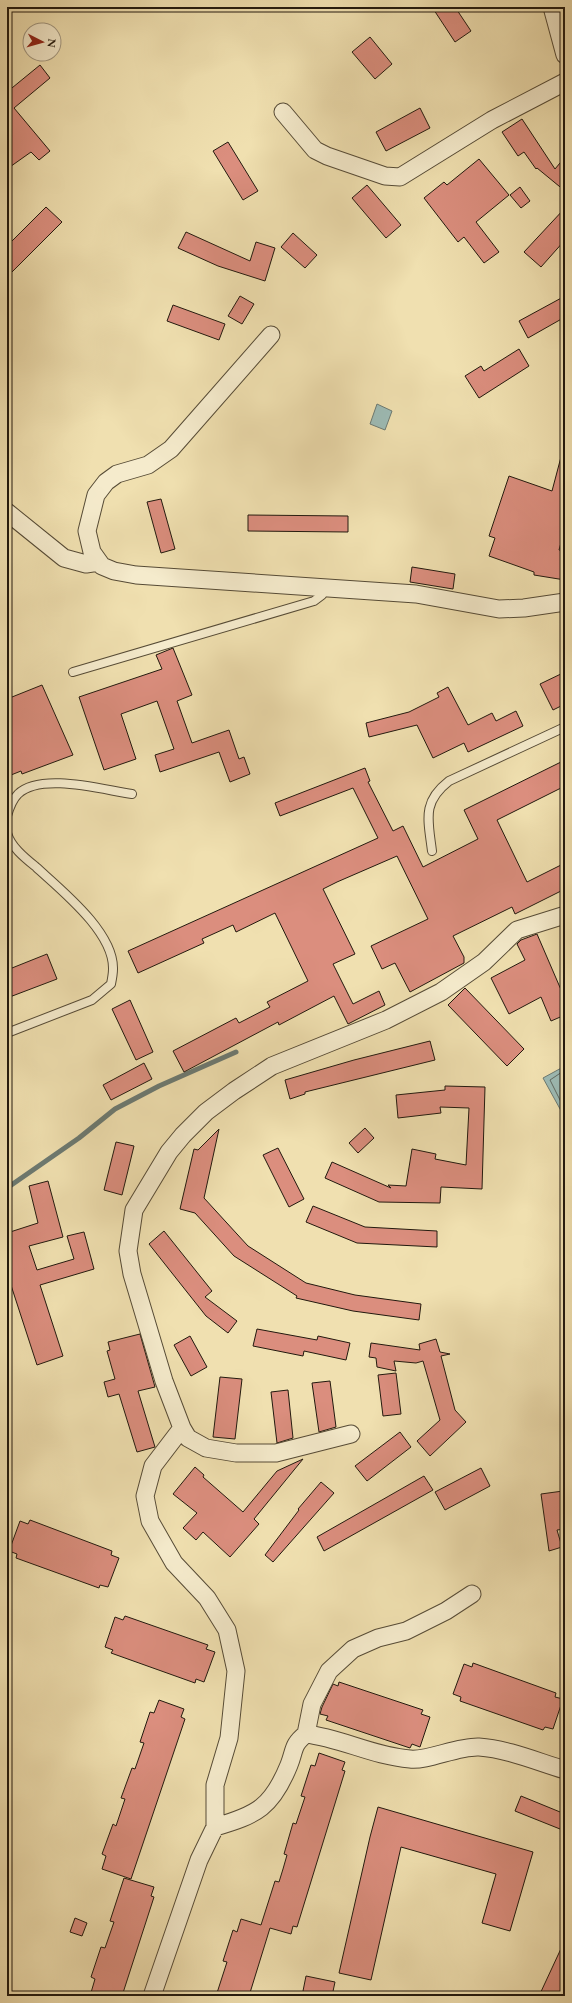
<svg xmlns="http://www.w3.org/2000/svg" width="572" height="2003" font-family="'EB Garamond',serif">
<rect width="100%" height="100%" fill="#f0e0b0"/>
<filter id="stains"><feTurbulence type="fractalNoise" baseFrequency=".005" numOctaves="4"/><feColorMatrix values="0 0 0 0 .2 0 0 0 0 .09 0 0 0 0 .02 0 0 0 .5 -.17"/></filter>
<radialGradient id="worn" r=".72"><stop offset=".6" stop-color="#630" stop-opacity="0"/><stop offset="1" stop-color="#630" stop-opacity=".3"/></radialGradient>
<!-- water -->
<path fill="#9dbbb5" stroke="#6c7a72" d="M377,404L392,411L385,430L370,424Z
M565,1066V1118L543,1078Z"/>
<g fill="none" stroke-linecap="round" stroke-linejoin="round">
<!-- shore -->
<path stroke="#606a62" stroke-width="1" d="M565,1070L550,1080L565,1110"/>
<!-- stream -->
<path stroke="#6c7a72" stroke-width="5" d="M7,1188L79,1138L115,1109L159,1086L236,1052"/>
</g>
<!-- building -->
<path fill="#db8e7e" stroke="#22190e" d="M432,7H455L471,31L455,42Z
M370,37L392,64L375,79L352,52Z
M40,65L50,78L14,108L50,151L39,160L31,152L7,169V92Z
M420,108L430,128L386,151L376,132Z
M522,119L555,169L565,157V191L537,168L536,169L524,152L518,156L502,132Z
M228,142L258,191L243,200L213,151Z
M479,159L509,195L476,222L499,252L484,263L464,237L458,242L424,198L444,182L447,185Z
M367,185L401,225L386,238L352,198Z
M520,187L530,201L521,208L510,195Z
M46,207L62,222L7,277V246Z
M565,208V240L541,267L524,252Z
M186,232L250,261L256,242L275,248L265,281L218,266L178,248Z
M293,233L317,255L305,268L281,247Z
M240,296L254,304L242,324L228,316Z
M565,296V317L528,338L519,321Z
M173,305L225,324L219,340L167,321Z
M519,349L529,366L479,398L465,376L481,366L484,371Z
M561,457H565V528L559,550L565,551V580L534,575V572L489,556L495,538L489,536L509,476L552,491Z
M161,499L175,549L161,553L147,502Z
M248,515L348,516V532L248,531Z
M412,567L455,574L453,589L410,582Z
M173,648L192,695L177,701L192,743L229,730L239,759L244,757L250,774L230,782L219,752L160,772L155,755L174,749L157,701L121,714L136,759L104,770L79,697L162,669L156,655Z
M565,672V704L553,710L540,684Z
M42,685L73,755L22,774L21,771L11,775L7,766V699Z
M448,687L468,725L492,713L496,721L516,711L523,726L468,752L464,743L433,758L417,725L369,737L366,723L409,712L439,697L437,693Z
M565,760V786L497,820L527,882L565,863V889L515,914L512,907L453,936L464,957V963L410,992L395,963L382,969L371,946L428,919L397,856L337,882L323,889L355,954L333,964L353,1004L379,991L385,1005L348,1024L334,996L279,1025L278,1022L184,1072L173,1051L236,1018L239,1023L270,1007L267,1002L308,981L275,913L236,932L233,925L202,939L204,943L138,973L128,951L378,838L353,788L280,816L275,803L365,768L370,781L368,782L393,831L403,826L423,867L478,839L464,810Z
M537,934L565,999V1015L551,1021L541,997L509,1014L491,978L525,960L517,944L521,940Z
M47,954L57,979L7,998V970Z
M465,988L524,1049L507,1066L448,1005Z
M130,1000L153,1052L136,1060L112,1009Z
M430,1041L435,1060L305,1092V1094L290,1099L285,1080L354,1060Z
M144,1063L152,1079L111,1100L103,1085Z
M445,1086L485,1087L482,1189L441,1187L440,1203L379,1202L325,1178L332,1162L391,1188L388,1185L406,1186L412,1149L436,1154L435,1159L466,1165L469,1108L440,1107L441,1113L398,1118L396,1095L445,1090Z
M365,1128L374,1138L358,1153L349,1143Z
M219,1129L204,1198L248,1246L306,1283L355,1295L421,1304L419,1320L353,1311L296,1298L297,1296L234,1256L195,1213L180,1209L194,1149L198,1150Z
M116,1142L134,1146L122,1195L104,1190Z
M278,1148L304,1199L289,1207L263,1155Z
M48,1181L63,1237L29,1246L37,1270L74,1259L67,1236L84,1232L94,1269L40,1285L63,1356L37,1365L7,1273V1233L38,1223L29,1186Z
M313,1206L365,1227L437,1231V1247L357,1243L306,1222Z
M164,1231L212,1291L205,1297L237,1321L228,1333L206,1316L149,1244Z
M257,1329L317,1340L318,1336L350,1343L346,1360L304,1351L303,1356L253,1346Z
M140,1334L155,1387L138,1391L155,1447L137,1452L119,1394L108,1397L104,1382L115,1379L107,1351L110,1350L108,1342Z
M190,1336L207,1367L191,1376L174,1345Z
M436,1339L440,1352L450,1354L441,1356L455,1410L466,1422L430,1456L417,1441L440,1420L423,1361L416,1363L394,1361L396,1371L377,1367L376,1358L369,1357L371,1343L420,1350L419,1344Z
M396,1373L401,1414L383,1416L378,1375Z
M220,1377L242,1379L235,1439L213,1437Z
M330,1381L336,1427L319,1432L312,1383Z
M288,1390L293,1438L277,1443L271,1392Z
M400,1432L411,1447L367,1481L355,1466Z
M303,1459L254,1519L259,1524L230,1557L203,1532L196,1540L183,1528L197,1513L173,1494L195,1467L204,1475L203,1477L243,1512L277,1471Z
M481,1468L490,1486L445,1510L435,1492Z
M424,1476L433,1490L324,1551L317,1537Z
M321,1482L334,1493L273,1562L265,1555L299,1510L298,1509Z
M563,1491L565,1529L557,1530L562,1547L549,1551L541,1494Z
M30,1520L112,1551L111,1555L119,1558L108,1587L100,1585L99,1588L16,1558L17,1554L9,1551L20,1521L28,1524Z
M125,1616L208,1645L206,1649L215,1652L204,1682L196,1679L195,1683L111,1653L113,1650L105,1647L115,1617L123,1620Z
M473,1663L556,1693L555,1697L563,1699L553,1729L545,1727L543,1730L460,1701L461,1697L453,1694L464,1664L472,1667Z
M339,1682L423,1710L421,1714L430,1717L420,1747L412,1744L410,1748L326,1720L328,1716L320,1714L322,1707L333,1684L338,1686Z
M159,1700L184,1709L181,1717L185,1719L131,1879L102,1869L106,1856L102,1854L113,1824L116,1826L125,1799L121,1798L132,1768L135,1769L144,1743L140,1742L150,1712L154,1713Z
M319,1753L345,1762L342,1770L345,1771L297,1927L293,1926L291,1934L270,1928L249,1996H216L227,1962L223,1961L233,1930L237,1932L241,1919L261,1925L275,1881L279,1882L283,1869L287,1855L284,1854L293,1823L296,1824L305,1797L301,1796L311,1765L315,1766Z
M521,1796L565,1814V1831L515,1811Z
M378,1807L533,1852L510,1931L482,1923L496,1874L401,1847L371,1980L339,1973L370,1837Z
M124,1878L154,1887L151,1896L154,1897L122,1996H90L95,1979L91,1977L101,1947L105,1948L114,1922L110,1921Z
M75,1918L87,1923L82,1936L70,1932Z
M565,1940V1984L559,1996H539Z
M306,1976L335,1982L332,1996H302Z"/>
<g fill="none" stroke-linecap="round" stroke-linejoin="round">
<!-- lane casing -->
<g stroke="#564b36" stroke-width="10">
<path id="lane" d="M73,672L314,601L322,595L326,588
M7,816C9,809 12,800 18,794C41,772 103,790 132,794
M7,833C11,847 25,858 36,867C61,890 114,932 113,969C113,974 112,979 111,984L92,1000L7,1033
M432,851C428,819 422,802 449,781L565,727"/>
</g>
<!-- street casing -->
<g stroke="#564b36" stroke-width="19">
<path id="street" d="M552,7L565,55
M283,112L315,150L327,156L385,176L400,177L492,120L565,82
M271,335L171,449L148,465L117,474L106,482L96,495L87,531L92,552L102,566L114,571L136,575L416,594L499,609L524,608L565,602
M7,512L64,558L86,564L99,562
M182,1428L153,1466L145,1496L150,1521L174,1563L207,1598L227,1630L236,1671L229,1738L215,1785V1827
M351,1434L276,1453H236L206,1448L188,1438L182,1428L164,1381L132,1274L128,1251L134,1210L169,1152L183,1135L206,1112L234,1091L272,1066L386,1020L441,992L484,962L517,930L565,915
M306,1734L312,1704L329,1671L353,1649L378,1638L406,1631L446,1611L472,1594
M152,1996L199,1860L215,1827C257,1815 272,1807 289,1765C295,1750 292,1745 306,1734C341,1738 373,1756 410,1759C428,1761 458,1746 479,1747C508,1749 538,1762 565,1770"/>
</g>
<!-- lane -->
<use href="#lane" stroke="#f5ebcc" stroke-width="8"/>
<!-- street -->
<use href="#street" stroke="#f5ebcc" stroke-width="17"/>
</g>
<!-- margin -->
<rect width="572" height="2003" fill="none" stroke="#f0e0b0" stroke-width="24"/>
<rect x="8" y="8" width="556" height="1987" fill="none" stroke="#22190e" stroke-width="2"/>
<rect x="12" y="12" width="548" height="1979" fill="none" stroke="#22190e"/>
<!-- north arrow -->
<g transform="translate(42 42) rotate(96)"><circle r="19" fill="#f5ebcc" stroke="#a19780"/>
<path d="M0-3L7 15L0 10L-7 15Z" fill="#8f2418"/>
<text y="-6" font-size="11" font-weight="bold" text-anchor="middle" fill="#22190e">N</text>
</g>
<rect width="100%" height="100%" filter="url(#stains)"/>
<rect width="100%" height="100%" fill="url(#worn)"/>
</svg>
